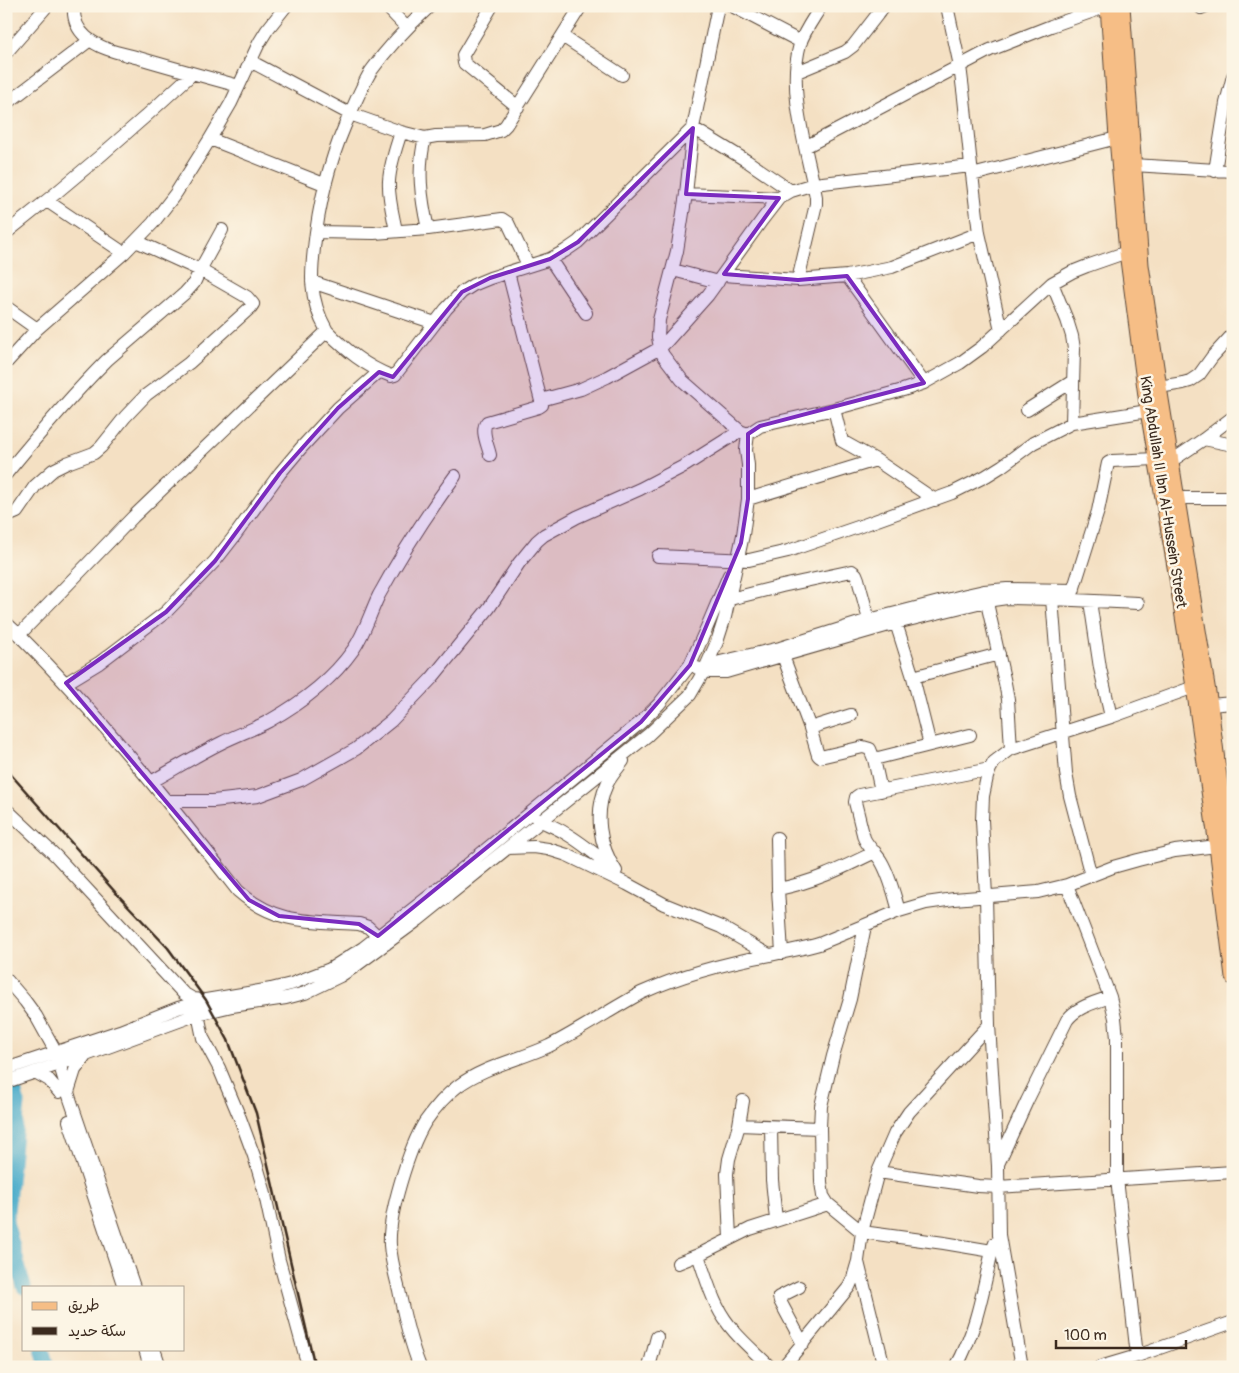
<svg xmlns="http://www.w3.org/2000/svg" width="1239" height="1373" font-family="Pangolin,'Playpen Sans Arabic',sans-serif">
<rect width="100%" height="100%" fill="#fcf5e5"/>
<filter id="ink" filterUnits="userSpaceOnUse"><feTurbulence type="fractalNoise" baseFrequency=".02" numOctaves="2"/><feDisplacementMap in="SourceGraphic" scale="10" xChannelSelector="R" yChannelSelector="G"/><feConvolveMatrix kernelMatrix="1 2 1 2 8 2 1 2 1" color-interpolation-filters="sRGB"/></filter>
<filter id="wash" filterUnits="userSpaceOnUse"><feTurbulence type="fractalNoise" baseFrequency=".0096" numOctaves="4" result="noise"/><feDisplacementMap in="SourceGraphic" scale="20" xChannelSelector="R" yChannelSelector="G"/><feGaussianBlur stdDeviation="1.12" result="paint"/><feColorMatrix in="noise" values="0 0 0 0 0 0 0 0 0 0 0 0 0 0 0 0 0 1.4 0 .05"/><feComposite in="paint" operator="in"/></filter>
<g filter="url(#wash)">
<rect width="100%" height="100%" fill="#f4e0c3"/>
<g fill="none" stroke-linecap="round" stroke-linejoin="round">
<!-- river -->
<path stroke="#4bacca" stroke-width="15" d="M6,1221L18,1103L7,1068
M6,1222L24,1287
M42,1349L47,1367"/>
</g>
</g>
<g filter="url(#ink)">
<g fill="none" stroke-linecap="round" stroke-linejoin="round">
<!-- minor casing -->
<g stroke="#574537" stroke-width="14">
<path id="minor" d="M74,6C73,18 77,29 86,37C101,50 121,53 139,58C173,68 206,77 239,86
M386,6L406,27
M492,6L463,55L464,63L518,107
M718,6L693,128L686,194L677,251L659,320L658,337L660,348L663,355L682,380L740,431L748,434
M732,6L801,42
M947,6L960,66L964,98L971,166L979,233L1001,330
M1201,8L1206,6
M562,36L622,75
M6,53L47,6
M250,61L350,114L401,132L425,138L436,136L485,135L501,130L506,125L581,6
M797,72L845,52L853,46L884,6
M6,104L90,40
M425,138C417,169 421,198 428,229
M210,139L324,184
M805,147L990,50L1051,26L1108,6
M1133,165L1233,171
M1215,171L1226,103L1233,76
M972,175L1117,138
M686,194L779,198
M47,201L124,253
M396,231C393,215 388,198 389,181C390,164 396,148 401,132
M316,232C322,190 333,150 351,112C357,98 363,84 371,71C388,47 408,26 430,6
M6,233C70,183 132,130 192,74
M550,259L586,313
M673,270L718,282
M723,275L798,280L847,276L892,267L979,233
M847,276L924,383
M798,280L816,204V197C807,150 787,91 800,44C804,31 814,18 821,6
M312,282L435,323
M1052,283L1067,320L1072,336L1074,349L1072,423
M6,307L37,329
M327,331C307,296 311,270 316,232L374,233L428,229L502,219L508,223L528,265
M6,363L37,329L124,253L153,223L176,193L210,139L231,103L259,43L267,30L286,6
M1159,387L1183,383L1190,381L1199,375L1212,357L1233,334
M541,400L581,389L607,377L660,348L667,341L708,295L762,220L779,198L791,191L814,184L971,166
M834,409L842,441L876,460L935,500
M1027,410L1073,381
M1204,439L1233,445
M490,455C488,445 480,430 487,422L539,407L542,405L508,272
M1170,462L1204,439L1233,417
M6,474C38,435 71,396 107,360L185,293L194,283L200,270L136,241
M1176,498H1233
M748,499L876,460
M6,515H10L17,512L35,486L53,470L67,463L94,453L101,447L125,417L146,395L189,363L251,307L253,304L247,297L200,270L222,230
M658,556L749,560L788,551L858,527L952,493L986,476L1002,466L1033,443L1072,423L1148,411
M985,594L1005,683L1008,699L1011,749
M1071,597L1098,511L1108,463L1112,461L1156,459
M724,599H730L782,586L852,571L856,574L858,579L869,620
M1052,599L1066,773L1070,796L1091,876
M1090,601L1100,668L1111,717
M6,623L19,635
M896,623L913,677L930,745
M783,656L810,728L818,755L820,757L863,747L870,749L874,759L970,735
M697,668L710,672H726L896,623L986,601L1007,598L1052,599L1138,603
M704,671L720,662L780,648L869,620L966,595L984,591L1007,589L1074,590
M913,677L999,654
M66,683L99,663L166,612L215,561L233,538L280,473L301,448L338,408L379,372
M1210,705L1233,703
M810,728L851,715
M874,759L881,791
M151,782C174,769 197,755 221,743C237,735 254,729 269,721C301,703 332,680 353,650C365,633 370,613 379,595C402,553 427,514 455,476
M167,801H213L258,796L301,780L356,749L391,721L432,678L489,608L519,563L537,541L544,535L577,517L640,489L686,465L740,431
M6,809L56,856L183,993L193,999L204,1000
M537,819C546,824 556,827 565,833C581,842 595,854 610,866
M777,838L778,889L782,953
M508,848L534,847L548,849L567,855L627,884L664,904L721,927L769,955
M616,871C599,846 594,812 607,784C611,776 618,768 623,761
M1067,885L1110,997L1115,1018L1117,1038V1179L1137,1356
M778,889C815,882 842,868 875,852
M899,911C894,894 890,876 881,861C876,853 868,847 864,838L855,802L856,797L859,795L990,769
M865,926L850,999L833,1056L821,1106L820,1128L821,1182L823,1196L828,1204L862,1232L944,1243L992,1251
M386,944L368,927L359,924C311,921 277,925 238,891C169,803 99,715 19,635L133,517L327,331C346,350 365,366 391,376L395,375L446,309L462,292L473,285L490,278L550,259L565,251L578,242L693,128L747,161L791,191
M6,979L25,1001L36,1016L56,1052L70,1099L134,1287
M198,1014L203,1038L219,1068L240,1118L254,1156L264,1190L279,1260L305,1355L309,1367
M6,1069L120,1031L178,1008L206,1000L271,989L291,984L330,969L363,948L432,894L528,815L641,722L659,704L690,665L707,627L729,575
M35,1072L49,1080L59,1092
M6,1082L86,1055L198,1014L232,1006L286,998L305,993L340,976L354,967L418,920L648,735L690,695L704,671L717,642L725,617L743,535L748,499V465L746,450L748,434L760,426L834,409L903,390L924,383L960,363L982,347L1052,283L1072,272L1087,266L1127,252
M68,1092L75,1070L86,1055
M69,1121L124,1287
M739,1125L820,1128
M771,1127L772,1180L776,1220
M998,1164L1027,1101L1067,1020C1078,1006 1094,1003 1110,997
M878,1172L978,1186L998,1187L1233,1172
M730,1238L727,1174L729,1159L739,1125L743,1101
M698,1255C704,1272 709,1290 717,1306C729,1331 751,1348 770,1367
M858,1262L884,1367
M678,1263L698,1255L750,1229L828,1204
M799,1287L779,1297L780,1301L803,1344
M145,1349L150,1367
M154,1349L160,1367
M420,1367C410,1342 404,1316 399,1290C395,1275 391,1260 390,1245C388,1215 409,1148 425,1122C434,1109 446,1095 458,1086C485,1066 519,1060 549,1046C580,1030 610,1010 641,993C682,975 726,963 770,955C786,951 803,949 819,944L899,911L926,903L954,899L1038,892L1067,885L1113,867L1138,860L1175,851L1217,846
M649,1367L657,1337
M783,1367L849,1287L853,1278L858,1261L862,1232L878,1172L895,1133L909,1112L989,1025
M956,1367C976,1332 983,1290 992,1251L995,1243
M1022,1367L999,1235L998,1166L989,1025L986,896L982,820L983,796L987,777L990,769L994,762L1011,749L1111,717L1194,687
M1100,1367L1137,1356L1233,1322"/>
</g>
<!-- major casing -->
<g stroke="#574537" stroke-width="17">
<path id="major" d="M1108,6L1117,138L1127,252L1148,411L1177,578L1194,687L1217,846L1233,977
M1122,6L1141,265L1159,387L1210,705L1233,889"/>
</g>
<!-- minor -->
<use href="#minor" stroke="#fff" stroke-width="12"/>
<!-- major -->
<use href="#major" stroke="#f6be86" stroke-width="15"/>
<!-- rail -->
<path stroke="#3b2a1e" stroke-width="2.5" d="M6,769L116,893L168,948L206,1000L228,1040L256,1113L315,1367"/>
</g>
</g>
<!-- marked area -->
<path fill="#7b2cbf" fill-opacity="0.2" stroke="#7b2cbf" stroke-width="4" stroke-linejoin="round" d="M693,128L686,194L779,198L724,274L798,280L847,276L924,383L760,426L748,434V499L741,543L690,665L641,722L378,936L359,924L279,916L249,900L66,683L166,612L215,561L280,473L338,408L379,372L393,377L462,292L490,278L550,259L578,242Z"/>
<g text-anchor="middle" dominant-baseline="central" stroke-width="5" stroke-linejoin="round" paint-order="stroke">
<!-- street labels -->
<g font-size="15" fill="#3b2a1e" stroke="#fcf5e5">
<text transform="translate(1163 492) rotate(81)">King Abdullah II Ibn Al-Hussein Street</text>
</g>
</g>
<!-- margin -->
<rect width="1239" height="1373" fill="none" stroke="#fcf5e5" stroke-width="25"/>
<!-- legend -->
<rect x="22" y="1286" width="162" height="65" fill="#fcf5e5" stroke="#afa495"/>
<rect x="32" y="1302" width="25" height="8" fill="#f6be86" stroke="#afa495"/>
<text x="68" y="1310" font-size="15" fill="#3b2a1e">طريق</text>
<rect x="32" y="1327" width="25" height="8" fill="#3b2a1e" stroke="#afa495"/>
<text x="68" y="1336" font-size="15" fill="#3b2a1e">سكة حديد</text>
<!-- scale -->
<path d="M1056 1340v8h130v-8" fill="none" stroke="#3b2a1e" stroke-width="2.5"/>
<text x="1064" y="1340" font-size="15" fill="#3b2a1e" stroke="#fcf5e5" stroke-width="4" paint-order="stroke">100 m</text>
</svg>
